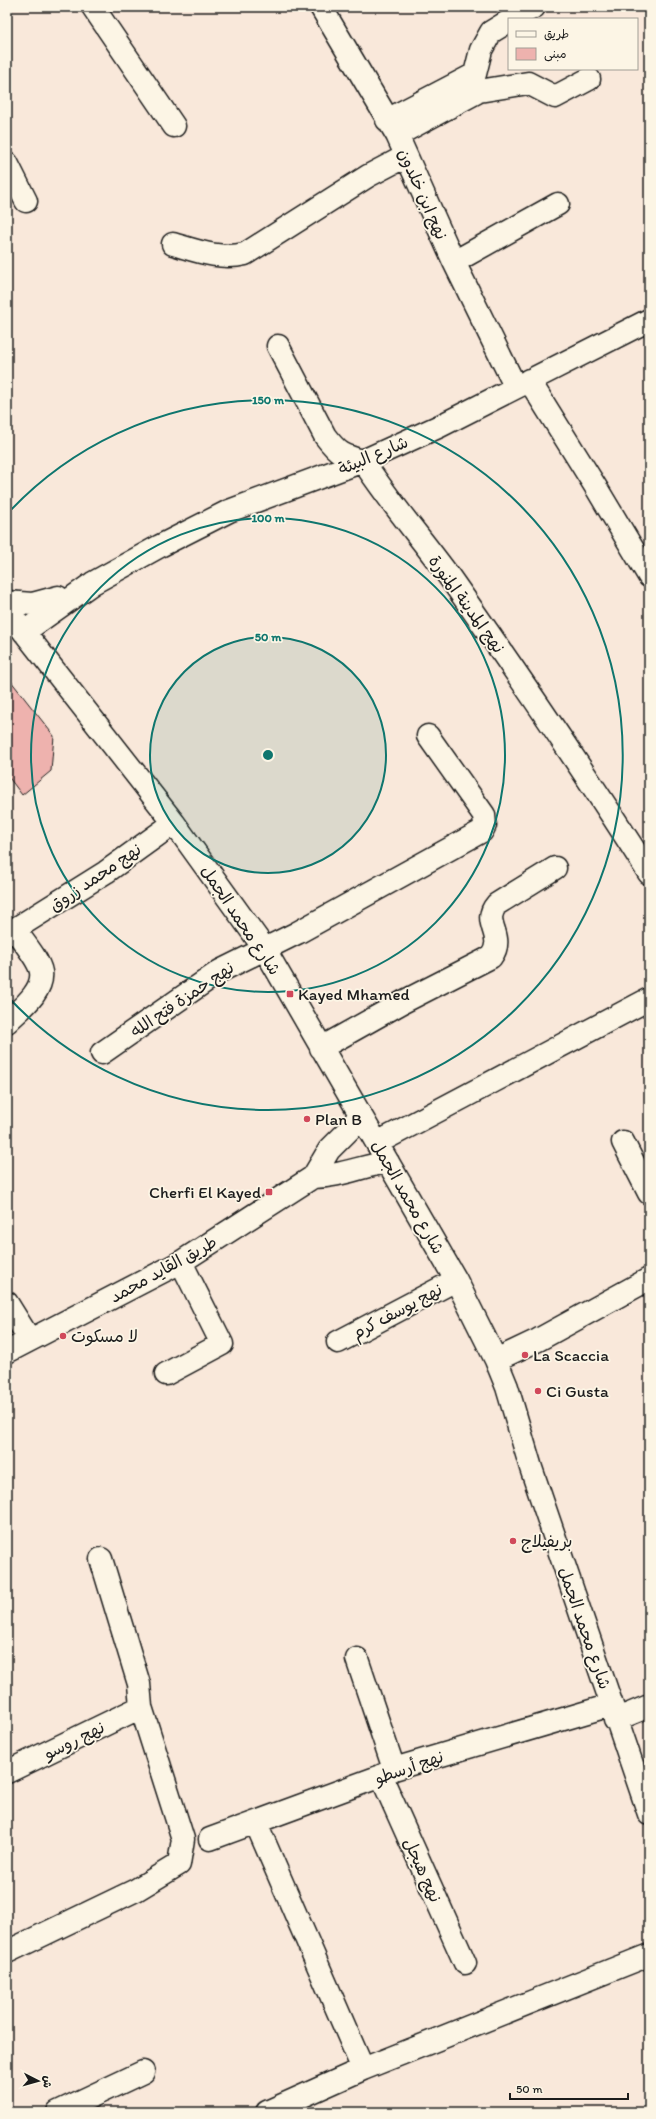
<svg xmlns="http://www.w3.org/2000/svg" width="656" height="2119" font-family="Itim,'Playpen Sans Arabic',sans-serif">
<rect width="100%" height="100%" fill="#f9e8da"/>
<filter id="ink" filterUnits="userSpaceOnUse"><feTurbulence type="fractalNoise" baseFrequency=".025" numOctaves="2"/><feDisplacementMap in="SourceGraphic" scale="8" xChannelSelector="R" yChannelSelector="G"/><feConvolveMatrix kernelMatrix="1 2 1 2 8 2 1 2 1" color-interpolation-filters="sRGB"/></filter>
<g filter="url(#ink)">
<!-- building -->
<path fill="#eeb2ae" stroke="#1c1c1c" d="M7,676L54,736L51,771L22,795L7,775Z"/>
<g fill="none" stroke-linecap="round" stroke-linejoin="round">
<!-- minor casing -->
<g stroke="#1c1c1c" stroke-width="25">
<path id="minor" d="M93,7L174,126
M321,7L397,135L454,262L515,386
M513,19L534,7
M387,120L475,74L481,50L491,32L509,21
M397,135L479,91L528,83L555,97L589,79
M7,163L26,201
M173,244C197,251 220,260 245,254L368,176L406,156
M454,262L558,204
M278,346L325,436C338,453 343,456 363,461C389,501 420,537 448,575C517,673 585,772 649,873
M529,380L597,489L649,576
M7,602L32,604L58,597
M7,610L174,823L264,948L456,1280L496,1360L507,1387L531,1468L649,1814
M24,632L93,583L160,546L229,511L363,461L440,426L649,320
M7,934L106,872L174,823
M7,1022C19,1010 44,992 41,972C39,960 22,940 15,930
M321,1048L403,1002L491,957C507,935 480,923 497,904L555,868
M102,1053L220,971L297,933L482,831L485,825L484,815L428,736
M623,1142L649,1193
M377,1143L649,999
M313,1177C339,1177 362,1166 388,1162
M7,1303L30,1340
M338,1342L456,1280
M7,1352L181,1262L313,1177L329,1150L351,1128L360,1114
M496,1360L538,1340L649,1279
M166,1374L222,1344L181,1262
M357,1659L394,1769
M615,1720L649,1706
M7,1772L141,1707
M381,1776L465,1963
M256,1823L363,2069
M210,1839L381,1776L394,1769L611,1705
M7,1952L136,1890L179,1864L183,1839L141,1707L139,1684L101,1559
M58,2112L143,2072
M267,2112L363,2069L649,1955"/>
</g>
<!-- minor -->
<use href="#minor" stroke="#fcf5e5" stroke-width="22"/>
</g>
</g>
<!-- distance rings -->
<circle cx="268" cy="755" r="118" fill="#0f766e" fill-opacity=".12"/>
<g fill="none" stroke="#0f766e" stroke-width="2">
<circle cx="268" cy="755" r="118"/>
<circle cx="268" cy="755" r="237"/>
<path d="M8 513A355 355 0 1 1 8 997"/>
</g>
<!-- markers -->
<g fill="#d1495b" stroke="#fcf5e5" stroke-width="1.5">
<rect x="286" y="990" width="8" height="8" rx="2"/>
<circle cx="307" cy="1119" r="4"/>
<rect x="265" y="1188" width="8" height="8" rx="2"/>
<circle cx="63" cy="1336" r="4"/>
<circle cx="525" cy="1355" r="4"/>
<circle cx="538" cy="1391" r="4"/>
<circle cx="513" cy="1541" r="4"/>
</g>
<g text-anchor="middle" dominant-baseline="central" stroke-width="3.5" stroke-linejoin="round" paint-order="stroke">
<!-- street labels -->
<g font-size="17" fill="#1c1c1c" stroke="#fcf5e5">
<text transform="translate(423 194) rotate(66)">نهج ابن خلدون</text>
<text transform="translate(373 455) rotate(-23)">شارع البيئة</text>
<text transform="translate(467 604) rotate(54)">نهج المدينة المنورة</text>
<text transform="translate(95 877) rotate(-34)">نهج محمد زروق</text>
<text transform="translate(241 920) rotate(56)">شارع محمد الجمل</text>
<text transform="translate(182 999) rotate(-34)">نهج حمزة فتح الله</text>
<text transform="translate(408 1197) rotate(60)">شارع محمد الجمل</text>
<text transform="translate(163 1269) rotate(-29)">طريق القايد محمد</text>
<text transform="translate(397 1311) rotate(-28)">نهج يوسف كرم</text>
<text transform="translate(585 1628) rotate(71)">شارع محمد الجمل</text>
<text transform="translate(74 1740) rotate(-26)">نهج روسو</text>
<text transform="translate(409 1767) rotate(-19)">نهج أرسطو</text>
<text transform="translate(423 1870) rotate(66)">نهج هيجل</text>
</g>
<!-- poi labels -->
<g font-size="17" fill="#1c1c1c" stroke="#fcf5e5" text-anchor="start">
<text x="298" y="994">Kayed Mhamed</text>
<text x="315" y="1119">Plan B</text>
<text x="261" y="1192" text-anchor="end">Cherfi El Kayed</text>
<text x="71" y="1336">لا مسكوت</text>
<text x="533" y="1355">La Scaccia</text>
<text x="546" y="1391">Ci Gusta</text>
<text x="521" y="1541">بريفيلاج</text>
</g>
</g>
<circle cx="268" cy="755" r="6" fill="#0f766e" stroke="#fcf5e5" stroke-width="2"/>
<g font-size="12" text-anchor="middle" font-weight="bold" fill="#0f766e" stroke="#fcf5e5" stroke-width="3.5" stroke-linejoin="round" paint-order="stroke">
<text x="268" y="404">150 m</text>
<text x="268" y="522">100 m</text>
<text x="268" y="641">50 m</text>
</g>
<!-- margin -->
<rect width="656" height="2119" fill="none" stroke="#fcf5e5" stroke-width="24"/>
<rect x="12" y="12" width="632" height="2095" fill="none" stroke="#1c1c1c" stroke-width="1.5" filter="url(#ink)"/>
<!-- legend -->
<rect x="508" y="18" width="130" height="52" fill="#fcf5e5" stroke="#a29e95"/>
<rect x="516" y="31" width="20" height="6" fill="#fcf5e5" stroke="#a29e95"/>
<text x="544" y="38" font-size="12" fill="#1c1c1c">طريق</text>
<rect x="516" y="48" width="20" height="12" fill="#eeb2ae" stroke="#a29e95"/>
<text x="544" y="58" font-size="12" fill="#1c1c1c">مبنى</text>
<!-- north arrow -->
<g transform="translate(38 2081) rotate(96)" stroke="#fcf5e5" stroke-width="3" paint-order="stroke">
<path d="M0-3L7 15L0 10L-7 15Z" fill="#1c1c1c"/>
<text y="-6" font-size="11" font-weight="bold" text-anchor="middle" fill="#1c1c1c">ش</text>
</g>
<!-- scale -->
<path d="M510 2093v6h118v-6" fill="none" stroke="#1c1c1c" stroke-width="2"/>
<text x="516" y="2093" font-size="12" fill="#1c1c1c" stroke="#fcf5e5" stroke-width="3" paint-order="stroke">50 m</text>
</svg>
